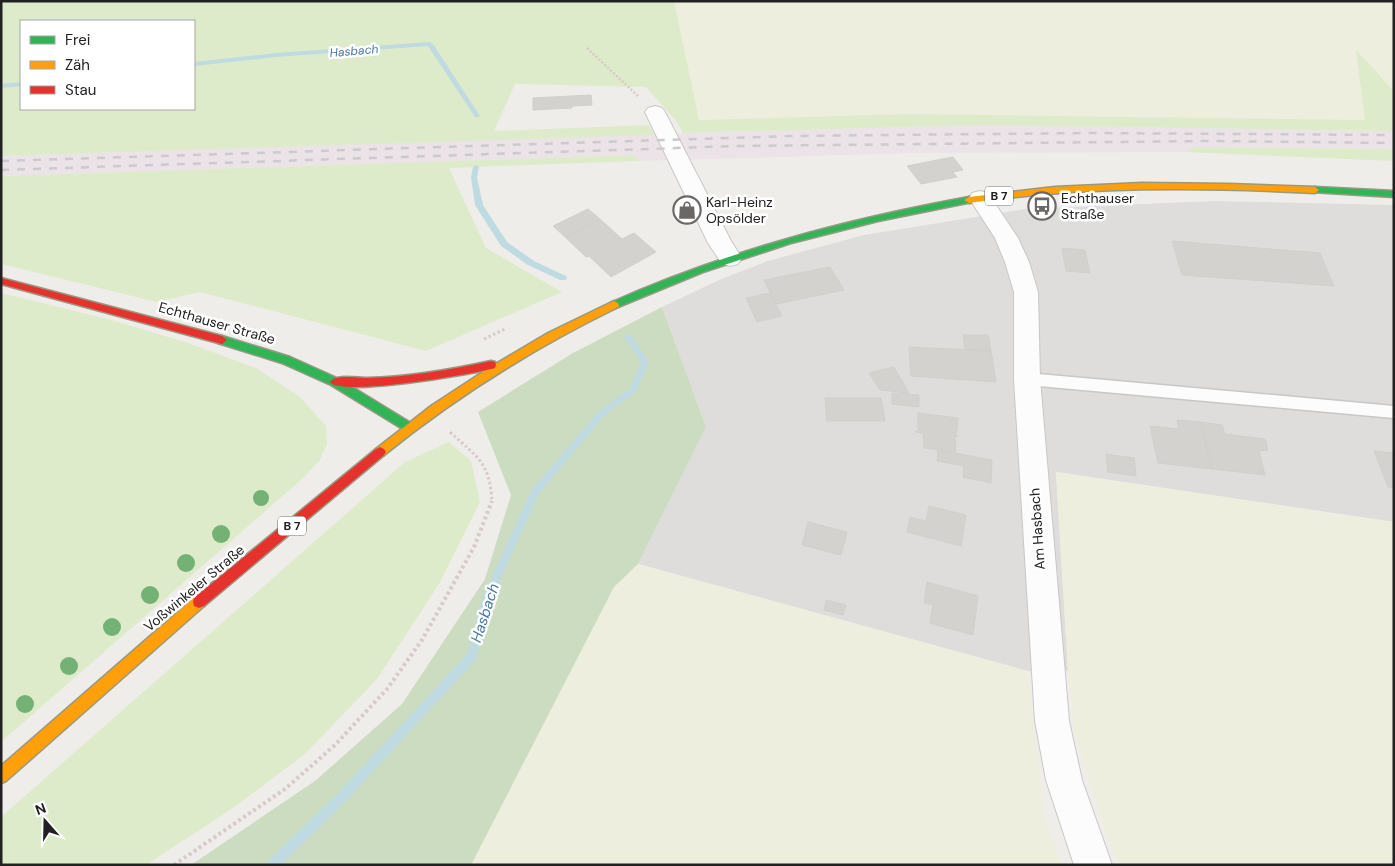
<svg xmlns="http://www.w3.org/2000/svg" width="1395" height="866" font-family="'DM Sans',sans-serif">
<rect width="100%" height="100%" fill="#efedea"/>
<!-- residential -->
<path fill="#dedddb" d="M1215,201L1394,205V522L1056,472L1068,671H1028L638,564L706,427L662,307L719,280L768,261L864,235L1026,209Z"/>
<!-- industrial -->
<path fill="#ece3e9" d="M981,125L1394,131V149L1194,147L1185,152L917,153L639,161L635,155L1,176V156L683,133Z"/>
<!-- farmland -->
<path fill="#eeeede" d="M674,1H1394V91L1356,51L1366,120L908,114L699,120Z
M1056,472L1394,522V865H1119L1106,835L1075,733L1068,671Z
M638,564L1028,671L1044,817L1062,865H471L614,587Z"/>
<!-- grass -->
<path fill="#ddebca" fill-rule="evenodd" d="M1,1H674L699,120L908,114L1365,120L1356,50L1394,91V131L981,125L683,133L677,122L646,87L515,84L494,131L649,125L654,135L1,156ZM194,21V109H21V21Z
M1194,147L1394,149V161L1185,152Z
M635,155L639,161L449,168L486,248L562,292L426,351L200,292L157,302L1,264V176Z
M1,293L112,320L188,343L256,368L300,397L326,426L327,445L319,461L302,479L1,742Z
M449,442L471,461L480,502L439,584L377,679L305,754L233,808L146,865H1V817L405,462Z"/>
<!-- forest -->
<path fill="#cbdcc0" d="M662,307L706,427L638,564L614,587L471,865H191L315,781L402,704L485,579L511,495L478,412L573,353Z"/>
<g fill="none" stroke-linecap="round" stroke-linejoin="round">
<!-- stream -->
<path fill="#bfdbe1" fill-rule="evenodd" d="M430,42L433,44L480,116L479,117H475L428,46L276,57L194,66V62L276,53Z
M21,82V86L1,88V84Z
M476,165L479,167L477,177L483,205L507,242L534,261L566,276L567,278L566,280H560L528,265L501,246L475,205L471,177L473,167Z
M628,334L631,335L649,362L636,392L606,414L539,494L492,598L476,660L346,801L281,865H266L268,861L338,793L467,654L482,598L532,489L600,410L630,388L641,362L624,337Z"/>
</g>
<!-- building -->
<path fill="#d4d2cf" stroke="#d2cfcb" d="M591,95L592,105L572,106V108L533,110V98Z
M953,157L963,170L953,172L942,159Z
M942,159L957,177L921,184L907,166Z
M588,209L600,219L565,237L553,226Z
M600,219L622,239L634,233L656,252L611,277L589,256L586,257L565,237Z
M1172,241L1320,253L1334,286L1182,275Z
M1062,248L1085,250L1090,273L1066,271Z
M830,267L844,290L776,304L764,280Z
M770,293L782,316L757,322L746,298Z
M963,335H988L991,351L965,350Z
M909,347L991,351L996,382L911,376Z
M894,367L909,393L880,390L869,373Z
M892,393L919,395V407L892,404Z
M825,398H881L885,421H827Z
M918,413L958,418L956,436H958L955,437L956,452L924,448L923,433L915,432L918,431Z
M1177,420L1200,422L1212,469L1158,463L1150,426L1179,429Z
M1200,422L1222,425L1225,434L1265,439L1268,450L1259,451L1265,475L1212,469Z
M938,450L992,460L991,483L963,477L964,466L937,461Z
M1374,451L1394,453V488L1388,487Z
M1106,454L1134,458L1136,476L1108,472Z
M929,506L966,515L961,546L907,532L910,517L926,521Z
M808,522L847,532L841,555L802,545Z
M927,582L978,596L973,635L930,623L933,605L924,603Z
M826,600L846,605L843,615L824,610Z"/>
<g fill="none" stroke-linecap="round" stroke-linejoin="round">
<!-- lane casing -->
<g stroke="#c8c7c6" stroke-width="3">
<path id="lane" d="M1027,373L1394,406V418L1027,385L1022,383L1019,379L1022,375Z"/>
</g>
<!-- street casing -->
<g stroke="#c8c7c6" stroke-width="2">
<path id="street" d="M655,106L662,108L665,112L731,241L742,258L738,264L730,266L722,264L708,243L645,112L648,108Z
M980,191L988,193L1018,238L1029,262L1038,292L1040,379L1069,721L1082,780L1112,865H1074L1046,780L1035,721L1014,379V292L1005,262L995,238L969,198L972,193Z"/>
</g>
<!-- fast casing -->
<g stroke="#989982" stroke-width="3">
<path id="fast" d="M1315,187L1394,191V197L1312,192V188Z
M969,197L972,198V202L878,221L791,243L703,272L618,307L614,309L609,305L610,303C727,251 844,220 969,197Z
M222,336L290,357L339,379L414,425L416,428L414,431H406L331,385L282,363L218,343L217,340Z"/>
</g>
<!-- slow casing -->
<g stroke="#989982" stroke-width="3">
<path id="slow" d="M1142,183L1228,184L1315,187L1319,190L1315,193C1199,187 1084,186 969,203L964,200L969,197L1055,187Z
M614,301L618,303L619,305L618,307C534,348 457,396 384,455H376L374,452L376,449L431,406L489,368L548,333Z
M199,596L204,598L205,602L204,606L6,781L1,783V766L194,598Z"/>
</g>
<!-- jam casing -->
<g stroke="#989982" stroke-width="3">
<path id="jam" d="M1,278L222,336L227,340L222,344L1,284Z
M491,361L495,362L496,365L495,368C473,374 340,397 330,382C335,374 357,378 367,378C409,377 450,370 491,361Z
M380,447L384,449L386,452L384,455L204,606L199,608L194,606L193,602L194,598L376,449Z"/>
</g>
<!-- path-far2 -->
<path stroke="#d8cac8" stroke-width="2.5" stroke-dasharray="2 2" stroke-linecap="butt" d="M587,48L638,96"/>
<!-- path-far1 -->
<path stroke="#d8cac8" stroke-width="3" stroke-dasharray="2.5 2.5" stroke-linecap="butt" d="M484,339L505,329
M450,432C478,458 490,462 492,503"/>
<!-- path -->
<path stroke="#d8cac8" stroke-width="4" stroke-dasharray="3 3" stroke-linecap="butt" d="M174,865L285,789L335,745L387,689L422,640L474,547L492,501"/>
<!-- lane -->
<use href="#lane" fill="#fdfcfc" fill-rule="evenodd"/>
<!-- street -->
<use href="#street" fill="#fdfcfc" fill-rule="evenodd"/>
<!-- fast -->
<use href="#fast" fill="#30b455" fill-rule="evenodd"/>
<!-- slow -->
<use href="#slow" fill="#ff9f0a" fill-rule="evenodd"/>
<!-- jam -->
<use href="#jam" fill="#e5322d" fill-rule="evenodd"/>
<!-- rail -->
<path stroke="#cbcbcb" stroke-width="2.5" stroke-dasharray="8 8" stroke-linecap="butt" d="M1,161L791,136L1087,133L1394,135
M1,170L738,146L1209,141L1394,143"/>
</g>
<!-- trees -->
<g fill="#73b174">
<circle cx="261" cy="498" r="8"/>
<circle cx="221" cy="534" r="9"/>
<circle cx="186" cy="563" r="9"/>
<circle cx="150" cy="595" r="9"/>
<circle cx="112" cy="627" r="9"/>
<circle cx="69" cy="666" r="9"/>
<circle cx="25" cy="704" r="9"/>
</g>
<!-- icons -->
<defs>
<g id="bus-ring" transform="scale(1.4375)"><circle r="9.5" fill="#fff" stroke="#696867" stroke-width="1.5"/><path d="M-5-6H5V4H4V6H2V4H-2V6H-4V4H-5ZM-3.5-4V0h7V-4ZM-3.5 1.2v1.5H-2V1.2ZM2 1.2v1.5H3.5V1.2Z" fill="#696867"/></g>
<g id="shop-ring" transform="scale(1.4375)"><circle r="9.5" fill="#fff" stroke="#696867" stroke-width="1.5"/><path d="M-5-2.5h2.3a2.7 3.5 0 0 1 5.4 0H5L5.5 6h-11ZM-1.5-2.5h3a1.5 2.3 0 0 0-3 0Z" fill="#696867"/></g>
</defs>
<g fill-rule="evenodd">
<use href="#bus-ring" x="1042" y="206"/>
<use href="#shop-ring" x="687" y="210"/>
</g>
<g text-anchor="middle" dominant-baseline="central" stroke-width="5" stroke-linejoin="round" paint-order="stroke">
<!-- far-water labels -->
<g font-size="12" font-style="italic" fill="#4877a0" stroke="#fff">
<text transform="translate(354 51) rotate(-5)">Hasbach</text>
</g>
<!-- shield labels -->
<g fill="#fff" stroke="#646464" stroke-width="1">
<rect x="985" y="186.5" width="28" height="19" rx="4"/>
<rect x="278" y="516.5" width="28" height="19" rx="4"/>
</g>
<g font-size="12" font-weight="bold" fill="#212121">
<text x="999" y="196">B 7</text>
<text x="292" y="526">B 7</text>
</g>
<!-- poi labels -->
<g font-size="14" fill="#212121" stroke="#fff" text-anchor="start">
<text x="1061" y="198">Echthauser<tspan x="1061" dy="16">Straße</tspan></text>
<text x="706" y="202">Karl-Heinz<tspan x="706" dy="16">Opsölder</tspan></text>
</g>
<!-- street labels -->
<g font-size="14" fill="#212121" stroke="#fff">
<text transform="translate(217 323) rotate(16)">Echthauser Straße</text>
<text transform="translate(1037 529) rotate(-94)">Am Hasbach</text>
<text transform="translate(194 588) rotate(-40)">Voßwinkeler Straße</text>
</g>
<!-- water labels -->
<g font-size="15" font-style="italic" fill="#4877a0" stroke="#fff">
<text transform="translate(485 613) rotate(-72)">Hasbach</text>
</g>
</g>
<!-- border -->
<rect width="1395" height="866" fill="none" stroke="#212121" stroke-width="5"/>
<!-- legend -->
<rect x="20" y="20" width="175" height="90" fill="#ffffff" stroke="#a6a6a6"/>
<rect x="30" y="36" width="25" height="8" fill="#30b455" stroke="#a6a6a6"/>
<text x="65" y="45" font-size="15" fill="#212121">Frei</text>
<rect x="30" y="61" width="25" height="8" fill="#ff9f0a" stroke="#a6a6a6"/>
<text x="65" y="70" font-size="15" fill="#212121">Zäh</text>
<rect x="30" y="86" width="25" height="8" fill="#e5322d" stroke="#a6a6a6"/>
<text x="65" y="95" font-size="15" fill="#212121">Stau</text>
<!-- north arrow -->
<g transform="translate(45 821) rotate(340)" stroke="#ffffff" stroke-width="4" paint-order="stroke">
<path d="M0-4L9 19L0 12L-9 19Z" fill="#212121"/>
<text y="-8" font-size="14" font-weight="bold" text-anchor="middle" fill="#212121">N</text>
</g>
</svg>
